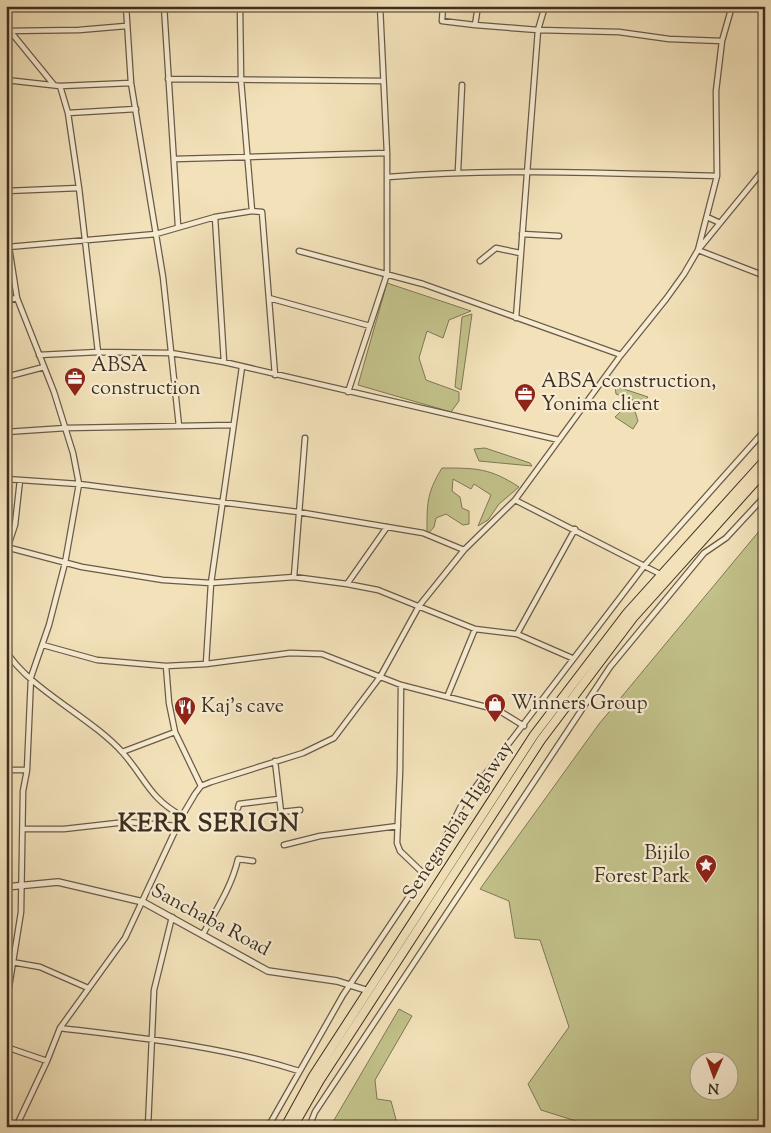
<svg xmlns="http://www.w3.org/2000/svg" width="771" height="1133" font-family="'Sorts Mill Goudy',serif">
<rect width="100%" height="100%" fill="#f2e1b9"/>
<filter id="stains"><feTurbulence type="fractalNoise" baseFrequency=".004" numOctaves="4"/><feColorMatrix values="0 0 0 0 .2 0 0 0 0 .09 0 0 0 0 .02 0 0 0 .5 -.17"/></filter>
<radialGradient id="worn" r=".72"><stop offset=".6" stop-color="#630" stop-opacity="0"/><stop offset="1" stop-color="#630" stop-opacity=".3"/></radialGradient>
<!-- green -->
<path fill="#c2c18a" stroke="#7f7856" fill-rule="evenodd" d="M387,283L471,311L449,320L443,338L427,331L419,358L426,380L459,392V401L451,412L358,385Z
M472,314L461,390L455,387L462,317Z
M615,386L648,397L635,411L638,421L633,429L615,417L633,400L616,394Z
M485,448L530,463L532,466L479,461L474,449Z
M442,468C476,468 490,468 519,487L499,504L488,520L478,526L491,495L474,484L471,489L453,479L452,491L460,497L462,508L469,511V524L463,525L446,514L436,518L434,527L427,535C427,505 426,494 442,468Z
M765,524V1127H595L541,1110L528,1084L569,1027L540,940L515,938L509,901L480,889L599,724ZM698,1060H728V1090H698Z
M399,1009L412,1016L375,1080L377,1099L391,1101L398,1127H330Z"/>
<g fill="none" stroke-linecap="round" stroke-linejoin="round">
<!-- minor casing -->
<g stroke="#6a5b47" stroke-width="7">
<path id="minor" d="M126,6L131,83L163,277L179,426
M164,6L178,226
M240,6L241,80L252,211
M443,6L442,21L475,25L478,6
M545,6L538,30L619,32L669,39L722,41
M732,6L722,41L716,91L717,176L698,250L765,276
M6,7V16
M475,25L538,30L516,318
M6,31L79,30L126,26
M10,31L54,85
M6,61L7,81
M168,79L383,81
M6,80L60,86L68,113L79,188L98,352
M60,86L131,83
M68,113L136,109
M175,159L387,153L380,6
M458,171L462,85
M388,177C498,168 607,173 717,176
M6,191L79,188
M215,217L224,362
M707,217L720,223
M522,234L559,236
M8,247L156,234L215,217L252,211L262,212L275,375
M299,251L423,284L621,355
M480,261L496,248L520,253
M269,298L370,326
M6,300L17,298
M39,355L98,352L171,353L224,362L559,440
M6,377L44,367
M348,392L387,274V153
M6,432L66,428L233,425
M6,479L79,484L298,512L423,533L464,550
M515,500L660,574
M6,547L82,567L163,580L211,583L294,577L347,584L378,590L475,629L517,634L572,658
M7,549L15,525L20,480
M294,577L305,438
M347,584L387,527
M517,634L575,529
M43,645L97,660L166,666L206,664L290,653L322,654L401,685L498,710L524,726
M6,651C29,689 91,717 123,753C146,779 149,798 182,816
M206,664L211,583L242,367
M166,666L169,703L175,732L201,786
M401,685L400,771L397,843L400,851L423,873
M447,697L475,629
M122,752L175,732
M275,761L281,812L300,810
M6,770H27
M238,808L239,804L279,799
M23,829H64L126,822L178,826
M284,845L320,836L398,826
M203,934C216,910 232,886 238,859L253,861
M6,961L40,967L88,988
M6,1006L21,912L23,791L27,770L31,677L49,625L65,563L79,484L73,453L54,392L17,298L9,247
M60,1028C140,1038 222,1046 299,1071
M6,1047L47,1061
M6,1124L22,1127
M16,1127L47,1061L60,1028L125,938L182,816L195,794L201,786L211,782L303,753L334,738L380,677L419,606L464,550L515,500L621,355L666,299L684,274L698,250L765,168
M148,1127L154,990L172,917
M268,1127L343,995L437,855L461,806L645,565L765,430
M309,1127L315,1112L610,667L704,553L726,538L765,496"/>
</g>
<!-- tertiary casing -->
<g stroke="#6a5b47" stroke-width="8">
<path id="tertiary" d="M6,887L58,882L143,902L268,971L337,981L369,991"/>
</g>
<!-- primary casing -->
<g stroke="#3c2e21" stroke-width="10">
<path id="primary" d="M285,1127L313,1076L534,735L627,613L765,460
M293,1127L320,1080L541,740L633,618L765,471"/>
</g>
<!-- minor -->
<use href="#minor" stroke="#f7ecd2" stroke-width="4.5"/>
<!-- tertiary -->
<use href="#tertiary" stroke="#f7ecd2" stroke-width="5.5"/>
<!-- primary -->
<use href="#primary" stroke="#f2e1b9" stroke-width="8"/>
</g>
<!-- icons -->
<defs>
<g id="office-pin" transform="scale(1.125)"><path d="M0 17L-7.5 6A9.5 9.5 0 1 1 7.5 6Z" fill="#8f2418" stroke="#f7ecd2"/><path d="M-6-3h4V-5.5h4V-3h4V5H-6ZM-1-4.5V-3h2v-1.5ZM-6 0V1H6V0Z" fill="#fff"/></g>
<g id="shop-pin" transform="scale(1.125)"><path d="M0 17L-7.5 6A9.5 9.5 0 1 1 7.5 6Z" fill="#8f2418" stroke="#f7ecd2"/><path d="M-5-2.5h2.3a2.7 3.5 0 0 1 5.4 0H5L5.5 6h-11ZM-1.5-2.5h3a1.5 2.3 0 0 0-3 0Z" fill="#fff"/></g>
<g id="restaurant-pin" transform="scale(1.125)"><path d="M0 17L-7.5 6A9.5 9.5 0 1 1 7.5 6Z" fill="#8f2418" stroke="#f7ecd2"/><path d="M-5-6h1v4h1v-4h1v4h1v-4h1v5L-1.5 .5V6h-2V.5L-5-1ZM5-6V6H3V1.5H1.5Q1.5-4 5-6Z" fill="#fff"/></g>
<g id="sight-pin" transform="scale(1.125)"><path d="M0 17L-7.5 6A9.5 9.5 0 1 1 7.5 6Z" fill="#8f2418" stroke="#f7ecd2"/><path d="M0-6L1.8-2.2L6-1.7L2.9 1.2L3.7 5.4L0 3.3L-3.7 5.4L-2.9 1.2L-6-1.7L-1.8-2.2Z" fill="#fff"/></g>
</defs>
<g fill-rule="evenodd">
<use href="#office-pin" x="75" y="378"/>
<use href="#office-pin" x="525" y="394"/>
<use href="#shop-pin" x="495" y="704"/>
<use href="#restaurant-pin" x="185" y="707"/>
<use href="#sight-pin" x="706" y="865"/>
</g>
<g text-anchor="middle" dominant-baseline="central" stroke-width="4.5" stroke-linejoin="round" paint-order="stroke">
<!-- poi labels -->
<g font-size="20" fill="#3c2e21" stroke="#f7ecd2" text-anchor="start">
<text x="91" y="366">ABSA<tspan x="91" dy="23">construction</tspan></text>
<text x="541" y="382">ABSA construction,<tspan x="541" dy="23">Yonima client</tspan></text>
<text x="511" y="704">Winners Group</text>
<text x="201" y="707">Kaj's cave</text>
<text x="690" y="854" text-anchor="end">Bijilo<tspan x="690" dy="23">Forest Park</tspan></text>
</g>
<!-- street labels -->
<g font-size="20" fill="#3c2e21" stroke="#f7ecd2">
<text transform="translate(459 821) rotate(-57)">Senegambia Highway</text>
<text transform="translate(210 921) rotate(28)">Sanchaba Road</text>
</g>
<!-- district labels -->
<g font-size="25" font-weight="bold" letter-spacing="1" fill="#3c2e21" stroke="#f7ecd2">
<text x="209" y="825">KERR SERIGN</text>
</g>
</g>
<!-- margin -->
<rect width="771" height="1133" fill="none" stroke="#f2e1b9" stroke-width="25"/>
<rect x="8" y="8" width="756" height="1118" fill="none" stroke="#3c2e21" stroke-width="2.5"/>
<rect x="12" y="12" width="746" height="1108" fill="none" stroke="#3c2e21"/>
<!-- north arrow -->
<g transform="translate(714 1076) rotate(182)"><circle r="24" fill="#f7ecd2" stroke="#aca08b"/>
<path d="M0-4L9 19L0 12L-9 19Z" fill="#8f2418"/>
<text y="-8" font-size="14" font-weight="bold" text-anchor="middle" fill="#3c2e21">N</text>
</g>
<rect width="100%" height="100%" filter="url(#stains)"/>
<rect width="100%" height="100%" fill="url(#worn)"/>
</svg>
